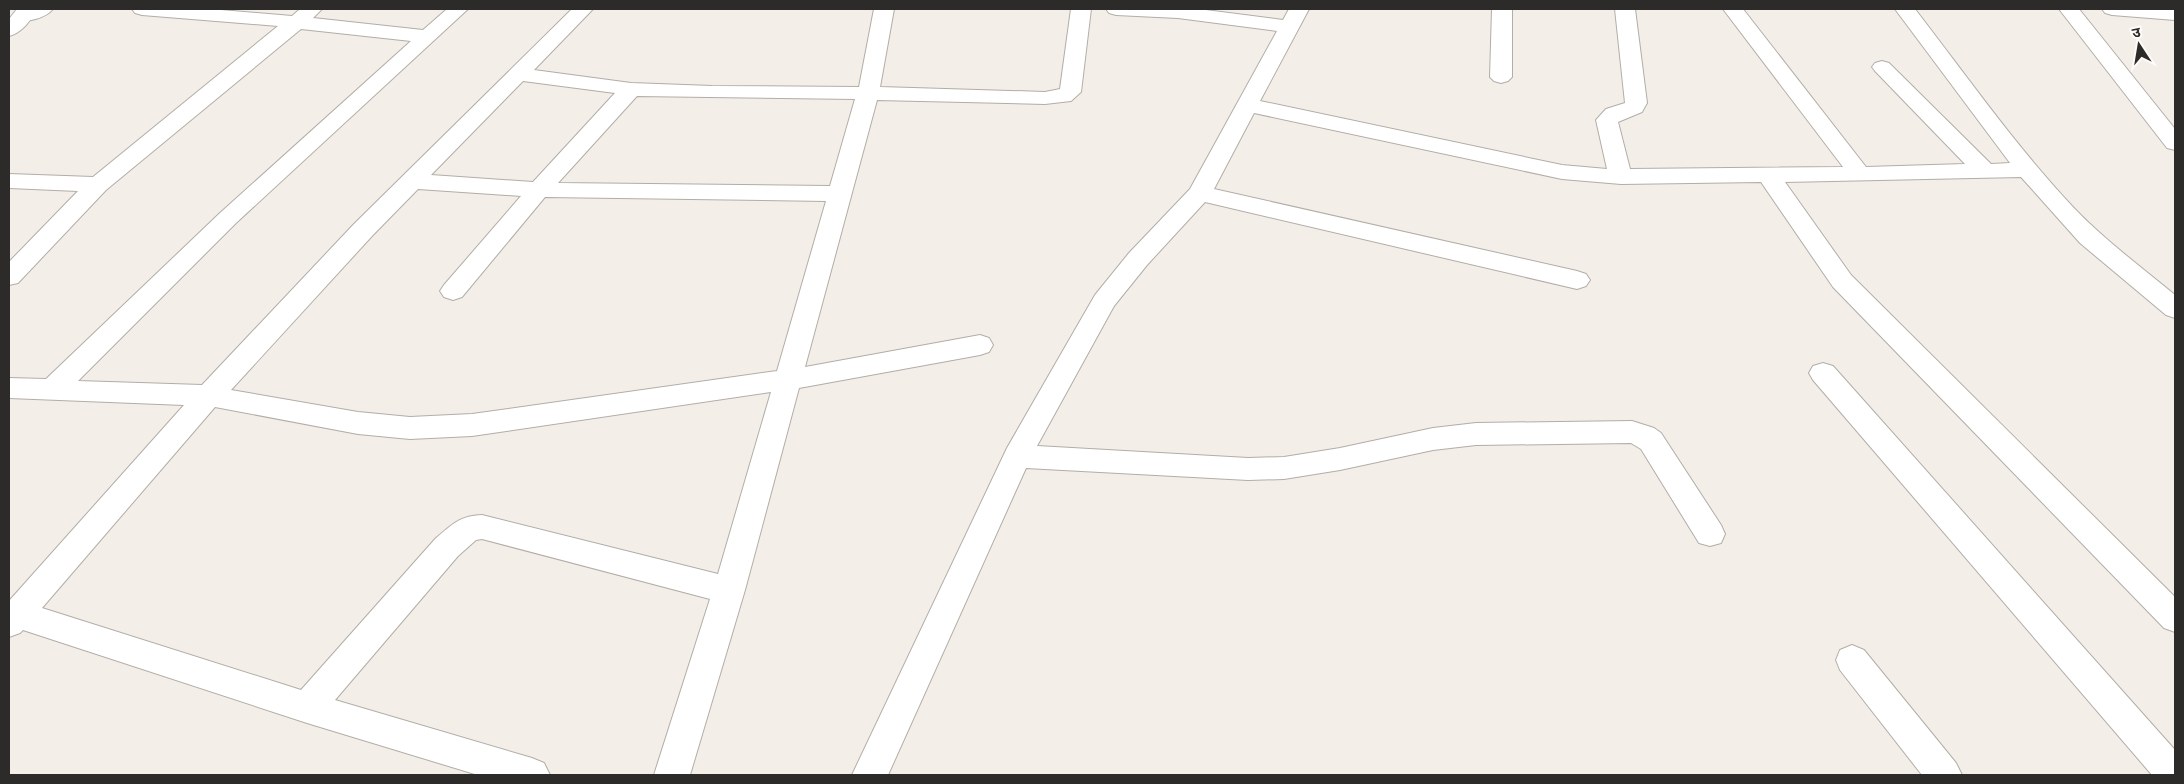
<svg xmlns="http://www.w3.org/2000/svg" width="2184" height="784" font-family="Montserrat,'Noto Sans Devanagari',sans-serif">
<rect width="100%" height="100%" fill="#f4eee8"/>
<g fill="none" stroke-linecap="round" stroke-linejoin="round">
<!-- minor casing -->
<g stroke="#b2ada7" stroke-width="2">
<path id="minor" d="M25,9H53C46,18 26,23 16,20L13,16L16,12Z
M132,9H209L292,16L300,9H322L313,18L423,30L447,9H468L236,223L78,381L202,385L354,224L572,9H593L534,70L631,83L712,86L859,87L874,9H894L880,87L1045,92L1060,89L1071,9H1091L1081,92L1071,101L1045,104L877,100L805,367L980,335L989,338L993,345L989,352L980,355L799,388L745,590L690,775H654L710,599L482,539L476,540L458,556L335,700L532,758L544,763L550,775H478L307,723L23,630L20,633L9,637V601L184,405L9,398V378L46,379L220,213L411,41L301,29L106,190L18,283L9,285V262L78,191L9,188V174L93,177L278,26L142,15L135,13ZM523,81L615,93L533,182L431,175ZM637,96L855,99L830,186L558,183ZM418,189L521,196L444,285L440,291L444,297L453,300L462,297L545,197L826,201L777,371L472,414L410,417L358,412L231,390L372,236ZM771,392L718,574L482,515C459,516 453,524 436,538L301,690L42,608L215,407L358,434L410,439L472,436Z
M1106,9H1198L1283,20L1289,9H1309L1260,101L1562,165L1607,169L1596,120L1606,109L1625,103L1615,9H1635L1647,103L1642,112L1618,122L1630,169L1843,167L1723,9H1743L1866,167L1965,164L1875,71L1872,67L1875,63L1882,61L1889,63L1991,164L2010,163L1895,9H1915C1966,75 2014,144 2072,206C2103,239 2140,266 2175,295V318L2166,315L2080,243L2021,177L1785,182L1851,275L2175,597V632L2164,628L1833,287L1761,182L1621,184L1562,179L1254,113L1214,189L1577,271L1586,274L1590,280L1586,286L1577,289L1205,202L1147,265L1114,306L1037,446L1248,458L1284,457L1340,448L1433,428L1476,423L1632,421L1654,428L1661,433L1721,525L1725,534L1721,543L1710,546L1699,543L1641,449L1631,443L1476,445L1433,450L1340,470L1284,479L1248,480L1026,468L888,775H852L1007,448L1095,295L1129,253L1190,189L1277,31L1178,18L1116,15L1109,13Z
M1492,9H1512V77L1508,81L1501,83L1494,81L1490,77Z
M2059,9H2079L2175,129V150L2167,148Z
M2102,9H2175V20L2112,15L2105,13Z
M1823,363L1833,366L2175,750V775H2152L1813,380L1809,373L1813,366Z
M1852,645L1864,650L1956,763L1962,775H1922L1840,670L1836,660L1840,650Z"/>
</g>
<!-- tertiary casing -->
<g stroke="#b2ada7" stroke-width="2">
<path id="tertiary" d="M17,9H37C31,20 22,33 9,36V19Z"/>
</g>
<!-- minor -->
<use href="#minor" fill="#fff" fill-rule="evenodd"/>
<!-- tertiary -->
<use href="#tertiary" fill="#fff" fill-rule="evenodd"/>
</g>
<!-- border -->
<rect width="2184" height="784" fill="none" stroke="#2d2b29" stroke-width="20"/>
<!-- north arrow -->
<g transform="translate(2139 45) rotate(348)" stroke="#fffbf8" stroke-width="4" paint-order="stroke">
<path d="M0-4L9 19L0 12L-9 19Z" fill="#2d2b29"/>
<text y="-8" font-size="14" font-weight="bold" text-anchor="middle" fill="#2d2b29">उ</text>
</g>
</svg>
